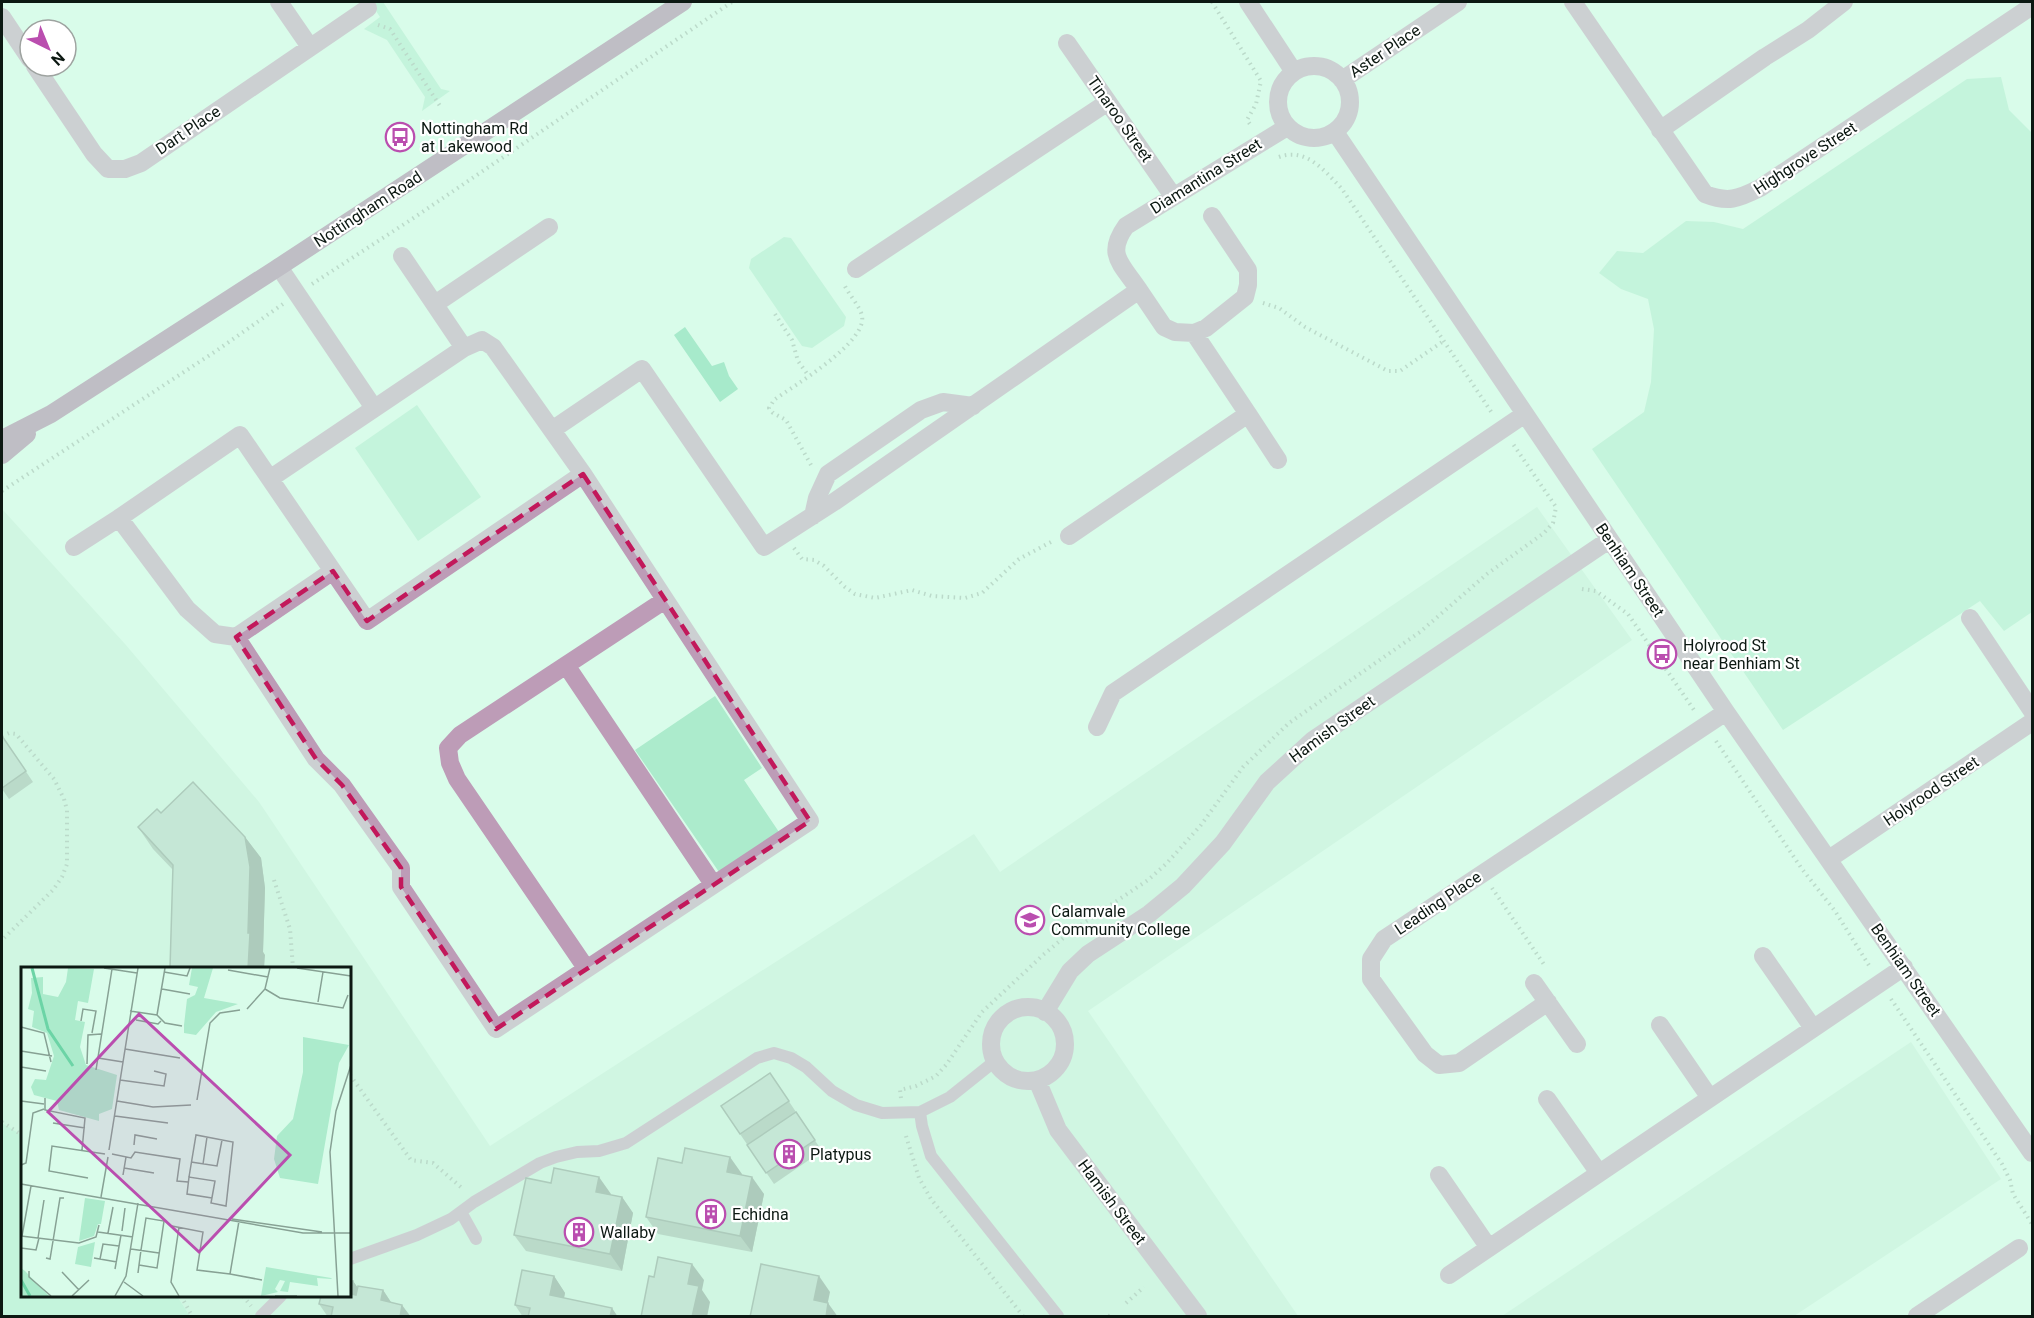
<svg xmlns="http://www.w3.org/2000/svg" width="2034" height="1318" font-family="Roboto,sans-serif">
<rect width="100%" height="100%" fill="#d9fcea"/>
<!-- built -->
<path fill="#c5efd9" d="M1537,507L1632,640L1088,1011L1298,1316H190L177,1296H350V968H22V1135L2,1123V509L125,644L259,802L490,1146L974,834L1000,872Z
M1911,1042L2001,1179L1794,1316H1502Z"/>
<!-- green -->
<path fill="#acebcc" d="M370,2H383L441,89L450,91L422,111L425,97L387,40L364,29L380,17Z
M2001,77L2009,110L2032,133V612L2004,631L1980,601L1783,730L1592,449L1644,412L1651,382L1654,329L1648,299L1621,289L1599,273L1617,251L1643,253L1686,221L1714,222L1743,229L1967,79Z
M784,237L791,238L846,317L844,326L812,348L802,346L749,268L751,259Z
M417,405L481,497L418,541L355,448Z
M715,696L762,768L744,780L779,832L719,872L635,750Z
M2,1123L22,1135V1296H177L190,1316H2Z"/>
<!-- water -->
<path fill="#6cd4a6" d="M685,327L712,366L724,362L729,376L738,389L720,402L674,335Z"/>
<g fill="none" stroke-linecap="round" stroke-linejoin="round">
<!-- path -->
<path stroke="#97b2a4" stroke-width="4" stroke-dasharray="1.5 4.5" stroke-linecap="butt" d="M1212,2L1261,81L1256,104L1247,120L1252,127
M378,25L390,29L440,106
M1279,157C1306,147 1325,171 1342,189L1492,413
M312,284L412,219L732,2
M1263,303L1279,308L1305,327L1388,371H1400L1445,340
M775,314L792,340L798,361L808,375
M811,465L786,420L773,413L769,408L774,400C793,386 867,343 862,316C860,306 848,294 844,284
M2,491L216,351L283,304
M794,548L802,559L814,560L824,566L845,587L855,594L875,598L912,590L932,596L965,598L982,593L1019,559L1051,542
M1582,589L1596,591L1628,614L1694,710
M2,736L9,733L16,734L54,779L64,799L67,810V864L62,877L53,890L2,940
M1716,741L1802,869L1835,911L1870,967
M274,880L290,929L293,968
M1492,888L1545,966
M1891,999L2002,1164L2010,1180L2013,1194L2032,1224
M350,1075L411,1160L433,1163L463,1189
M901,1098L900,1090L916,1086L936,1076L946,1065L982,1012L1043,955L1073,930L1148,880L1167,863L1201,825L1243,767L1289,723L1420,632L1487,574L1544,533L1553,523L1556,507L1513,444
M2,1122L22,1135
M906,1136L919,1178L931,1199L1023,1316
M181,1296L192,1316
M243,1296L251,1306
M1126,1303L1144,1287
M1109,1316L1113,1313"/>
<!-- lane -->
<path stroke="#bd9cb7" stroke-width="12" d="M920,1112L922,1126L931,1156L1058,1316
M461,1212L476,1239
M350,1259L417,1235L451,1219L474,1202L540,1163L556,1157L577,1152L599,1151L626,1143L757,1058L774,1053L791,1058L806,1067L832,1091L856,1105L882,1113L920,1112L950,1097L995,1061
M261,1316L281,1296"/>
<!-- street -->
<path stroke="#bd9cb7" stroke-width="18" d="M279,2L310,47
M1248,2L1294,72
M1573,2L1705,194C1728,203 1738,199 1760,188L2032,6
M2,17L30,59
M1067,43L1173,196
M1278 102a36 36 0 1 1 72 0a36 36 0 1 1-72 0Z
M35,66L94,154L108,169H125L141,163L368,8
M1342,80L1458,2
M1660,130L1765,57L1808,30L1844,2
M1335,132L1726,712L2032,1153
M402,256L464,348
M279,267L374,408
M856,269L1108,102
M1139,290L1164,327L1175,332L1194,333L1206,328L1245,297L1248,285V270L1212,216
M435,304L549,227
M1248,414L1278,460
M552,430L642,369L764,547L834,502L1139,290C1122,264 1105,255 1126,226L1287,127
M271,478L464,348L482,340L493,347L583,474L367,621L240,435L119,518L187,609L215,634L236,637L316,759L342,785L401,868V887L496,1029L810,821L583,474
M813,516L817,498L828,474L921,410L943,402L973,406
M1069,536L1248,414L1194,333
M74,547L119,518
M1970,618L2032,711
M236,637L333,571
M566,665L713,884
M1097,727L1113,693L1525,414
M1829,859L2032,722
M1763,956L1813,1028
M586,968L457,779L450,763L448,748L460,735L665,600
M1534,983L1577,1044
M1548,1002L1459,1063L1439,1065L1425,1054L1371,979V959L1384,939L1726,712
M991 1044a37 37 0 1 1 74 0a37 37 0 1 1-74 0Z
M1045,1012L1070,971L1088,954L1149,914L1183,886L1223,843L1267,782L1313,740L1609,540
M1660,1025L1710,1098
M1037,1080L1058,1130L1198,1316
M1547,1099L1599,1173
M1439,1175L1489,1248
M1449,1275L1904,967
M1917,1316L2019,1248"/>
<!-- secondary -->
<path stroke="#a1739a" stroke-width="18" d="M2,439L51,414L279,267L683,2
M2,455L27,434"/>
</g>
<!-- wall -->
<path fill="#95b2a3" d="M2,736L33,782L9,799L2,789Z
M161,813L245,837L261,858L265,888L263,952L265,955L173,870L153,849L138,827Z
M770,1073L822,1151L774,1184L721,1106Z
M682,1163L742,1174V1175L764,1194L752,1252L658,1234L646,1217Z
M611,1194V1195L622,1197L633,1213L622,1271L526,1251L514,1235Z
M554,1276L565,1293L564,1298L618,1317H523L515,1305Z
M353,1281L357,1287L383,1290L391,1302L411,1317H328L319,1304Z"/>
<!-- shaded-wall -->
<path fill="#799185" d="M245,837L261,858L265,888L263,952L265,955L264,969H248Z
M730,1157L742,1174L739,1189L727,1172Z
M599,1177L611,1194L608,1208L596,1192Z
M752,1177L764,1194L752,1252L740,1236Z
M622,1197L633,1213L622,1271L610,1254Z
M692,1264L704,1280L702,1290L710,1302L707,1317H692L688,1284Z
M554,1276L565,1293L561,1312L550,1295Z
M819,1276L830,1292L825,1316L814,1300Z
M353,1281L365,1298L351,1294Z
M383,1290L394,1307L381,1300Z
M828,1303L838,1317H826Z
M402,1305L411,1317H400Z
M612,1308L618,1317H610Z"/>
<!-- building -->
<path fill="#adcfbe" stroke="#799185" stroke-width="1.5" d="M2,736L26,771L2,788Z
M193,782L245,837L250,867L248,933H250L248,969H170L173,865L138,827L157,809L161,813Z
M770,1073L789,1101L740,1134L721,1106Z
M796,1112L815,1140L766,1173L747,1145Z
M685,1148L730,1157L727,1172L752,1177L740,1236L646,1217L658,1158L682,1163Z
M554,1168L599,1177L596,1192L622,1197L610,1254L514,1235L526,1178L551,1183Z
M658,1257L692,1264L688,1284L699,1286L692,1317H641L649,1276L654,1277Z
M761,1264L819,1276L814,1300L828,1303L826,1317H750Z
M522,1270L554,1276L550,1295L612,1308L610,1317H528L530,1308L515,1305Z
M350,1281H353L351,1294L356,1295L358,1286L383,1290L381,1300L402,1305L400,1317H331L333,1307L319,1304L321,1296H350Z"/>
<!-- marked area -->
<path d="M0 0H2034V1318H0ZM583,474L810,821L496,1029L401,887V868L342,785L316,759L236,637L333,571L367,621Z" fill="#d9fcea" fill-opacity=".55" fill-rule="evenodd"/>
<path fill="none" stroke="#c2185b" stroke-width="4.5" stroke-dasharray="12 8" stroke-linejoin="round" d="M583,474L810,821L496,1029L401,887V868L342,785L316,759L236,637L333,571L367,621Z"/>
<!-- icons -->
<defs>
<g id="bus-ring" transform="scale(1.5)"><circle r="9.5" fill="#fff" stroke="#ba4eaf" stroke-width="1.5"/><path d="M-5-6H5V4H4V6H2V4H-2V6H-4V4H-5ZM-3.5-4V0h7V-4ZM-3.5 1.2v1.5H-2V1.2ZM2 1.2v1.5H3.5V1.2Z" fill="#ba4eaf"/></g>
<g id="school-ring" transform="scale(1.5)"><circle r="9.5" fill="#fff" stroke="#ba4eaf" stroke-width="1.5"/><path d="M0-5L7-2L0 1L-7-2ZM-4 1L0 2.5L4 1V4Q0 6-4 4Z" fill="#ba4eaf"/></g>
<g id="building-ring" transform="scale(1.5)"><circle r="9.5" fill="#fff" stroke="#ba4eaf" stroke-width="1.5"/><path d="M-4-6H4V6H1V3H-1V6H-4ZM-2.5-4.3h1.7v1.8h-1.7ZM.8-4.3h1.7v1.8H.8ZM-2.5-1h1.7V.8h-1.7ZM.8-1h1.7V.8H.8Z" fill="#ba4eaf"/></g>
</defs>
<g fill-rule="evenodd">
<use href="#bus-ring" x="400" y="137"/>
<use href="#bus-ring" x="1662" y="654"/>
<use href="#school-ring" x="1030" y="920"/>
<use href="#building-ring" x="789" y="1154"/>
<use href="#building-ring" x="711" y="1214"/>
<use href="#building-ring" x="579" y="1232"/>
</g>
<g text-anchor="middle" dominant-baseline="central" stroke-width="4.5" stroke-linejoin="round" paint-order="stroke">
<!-- street labels -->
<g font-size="16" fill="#0c1812" stroke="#fff">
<text transform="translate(1385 51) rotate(-34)">Aster Place</text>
<text transform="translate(1120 119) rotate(55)">Tinaroo Street</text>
<text transform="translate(188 130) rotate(-34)">Dart Place</text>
<text transform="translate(1805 158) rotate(-33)">Highgrove Street</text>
<text transform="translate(1206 176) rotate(-32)">Diamantina Street</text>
<text transform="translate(368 209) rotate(-33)">Nottingham Road</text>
<text transform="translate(1630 570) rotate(56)">Benhiam Street</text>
<text transform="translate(1332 729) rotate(-36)">Hamish Street</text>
<text transform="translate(1931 791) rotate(-34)">Holyrood Street</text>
<text transform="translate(1438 903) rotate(-34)">Leading Place</text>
<text transform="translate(1906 970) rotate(55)">Benhiam Street</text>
<text transform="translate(1112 1202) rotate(53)">Hamish Street</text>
</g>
<!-- poi labels -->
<g font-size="16" fill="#0c1812" stroke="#fff" text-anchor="start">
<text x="421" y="128">Nottingham Rd<tspan x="421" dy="18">at Lakewood</tspan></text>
<text x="1683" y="645">Holyrood St<tspan x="1683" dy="18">near Benhiam St</tspan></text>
<text x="1051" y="911">Calamvale<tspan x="1051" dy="18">Community College</tspan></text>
<text x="810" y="1154">Platypus</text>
<text x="732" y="1214">Echidna</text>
<text x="600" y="1232">Wallaby</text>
</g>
</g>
<!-- overview -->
<g transform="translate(21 967)">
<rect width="330" height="330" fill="#d9fcea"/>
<path d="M47,1L73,2L67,36L57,34L54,53L64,55L59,80L65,98L96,108L91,142L78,147V154L38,143L36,134L13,128L10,120L14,112L25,113L33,89L26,66L11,60L13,44L7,42L11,26L10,11L22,10V27L37,30L45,15ZM171,1H192L183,31L217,37L195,45L175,68L163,66V58L166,32L174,28L177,20L168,18ZM282,70L328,78L318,96L297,217L259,211L253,192L256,169L272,152L282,105ZM64,231L84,234L80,257H77L73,269L58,274ZM74,275L70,300L54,297L57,280ZM245,300L310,311L311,312L296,311L297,319L269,315L267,325L259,324L264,314L259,313L254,322L257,325L240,329ZM0,301L4,304L28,329H0Z" fill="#acebcc"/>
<path fill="none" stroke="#6cd4a6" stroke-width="3" d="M11,1L27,62L52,99M0,313L9,329"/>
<path fill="none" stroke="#87a194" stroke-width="1.5" d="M83,1L116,6M276,1L330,9M207,3L247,10M143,5L166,9L169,1M141,22L169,27M244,22L259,31L322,41L327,28M297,35L302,5M226,42L244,22L249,1M109,44L136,48M136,48L144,1M136,48L144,56L161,59M115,53L137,57L140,54M60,54L62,42L75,44L71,66M0,60L23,66L30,95M104,82L159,91M0,84L31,89M77,91L102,95M66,97L67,68L80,67M0,100L25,104M75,103L91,2M99,113L143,119L145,107L133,104M24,131V143L64,151L61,183M176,133L189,56L199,46L219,43M0,134L23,137M96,134L132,140L170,138M94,149L147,156M32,156L64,161M113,178L114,168L136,172M88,183L117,1M91,187L110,191L114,185L159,192L156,214L167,215M170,195L196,199L201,173M182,197L186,170M0,198L5,196L12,146L23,142M103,201L133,206M102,208L105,190M168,210L175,168L212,175L205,239L190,236L194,214L168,210L166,227L191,231M67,211L28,204L31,179L84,187M0,217L282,266H330M80,230L87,190M211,252L301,265M151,259L182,265L176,303L209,307M101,264L104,241M77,265L112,270M87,266L92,240M0,269L58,276L75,270L78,258M1,269L10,219M17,271L23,233M32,274L39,231H43M0,281L15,283L18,271M110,282L138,286M25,291L29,292L32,274M73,291L96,295M79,292L82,277L98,279M94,302L100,268M8,304V310L30,329M41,305L58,323M117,306L118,298L120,283L125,251L143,254L136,301L118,298M209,307L218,254M209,307L241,313M103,315L122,329M51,329L68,313M94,329L105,309L117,236M158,329L150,315L158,260M254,329H276M317,329L309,185L315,144L330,98"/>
<path fill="#ba4eaf" fill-opacity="0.15" stroke="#ba4eaf" stroke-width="3" d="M118,47L269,188L178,285L27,145Z"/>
<rect width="330" height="330" fill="none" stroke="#0c1812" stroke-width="3"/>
</g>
<!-- border -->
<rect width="2034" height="1318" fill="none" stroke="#0c1812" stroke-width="6"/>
<!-- north arrow -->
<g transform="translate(48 48) rotate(137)"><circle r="28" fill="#ffffff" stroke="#9ea3a0" stroke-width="1.5"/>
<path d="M0-4.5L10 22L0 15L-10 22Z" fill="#ba4eaf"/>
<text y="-9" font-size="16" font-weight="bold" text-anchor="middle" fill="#0c1812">N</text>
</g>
</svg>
